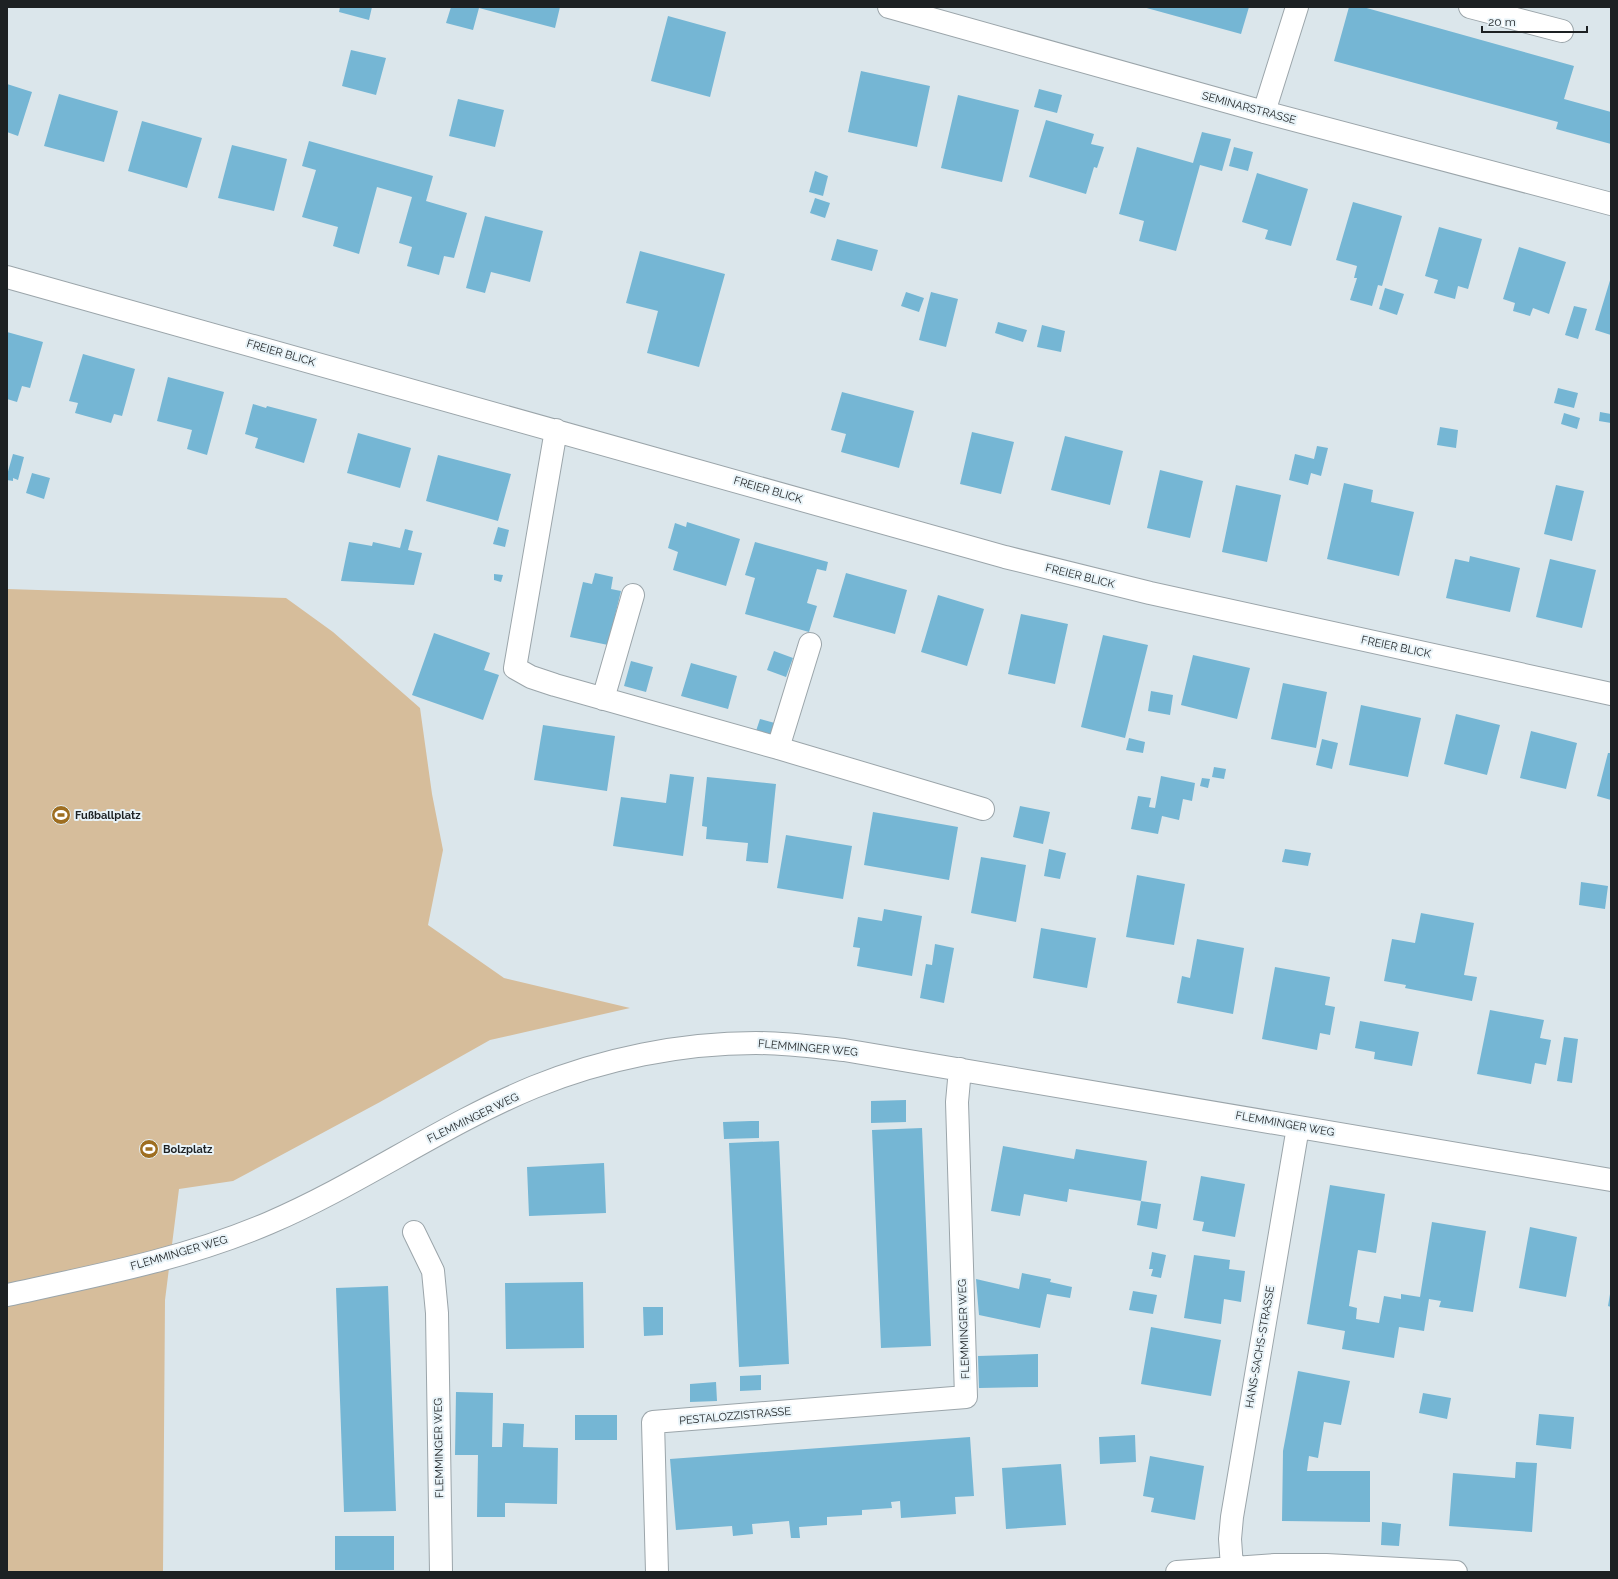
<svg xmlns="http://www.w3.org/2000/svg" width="1618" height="1579" font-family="Raleway,sans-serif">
<rect width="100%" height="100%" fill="#dbe6eb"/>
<!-- green -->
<path fill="#d6bd9b" d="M7,589L286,598L333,632L420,708L432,794L443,850L428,925L504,978L630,1008L490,1040L380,1102L233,1181L179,1189L165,1300L163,1572H7Z"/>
<!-- building -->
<path fill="#75b6d4" d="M340,7H372L369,20L339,12Z
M451,7H560L555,28L479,8L473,30L446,23Z
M1143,7H1249L1241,34Z
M1349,7H1363L1574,66L1564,99L1611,112V144L1556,129L1558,122L1334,61Z
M668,16L726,32L710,97L651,81Z
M351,50L386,58L376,95L342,86Z
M861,71L930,86L917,147L848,132Z
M7,84L32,92L18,136L7,132Z
M1039,89L1062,95L1057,113L1034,107Z
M59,94L118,111L104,162L44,146Z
M958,95L1019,110L1002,182L941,168Z
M458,99L504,110L495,147L449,136Z
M1046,120L1094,134L1091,144L1104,147L1097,168L1094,167L1086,194L1029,177Z
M142,121L202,138L187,188L128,171Z
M1202,132L1231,139L1222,171L1200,165L1176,251L1139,241L1144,221L1119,214L1137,147L1193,163Z
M309,141L433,176L426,201L467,213L454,258L444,256L439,275L407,266L412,247L399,243L412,197L377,187L359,254L333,246L338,227L302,217L316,170L302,166Z
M232,145L287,159L274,211L218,198Z
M1234,147L1253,152L1248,171L1229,166Z
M815,171L828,176L823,196L809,192Z
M1257,173L1308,189L1291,246L1265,239L1268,230L1242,222Z
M815,198L830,203L825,218L810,213Z
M1353,202L1402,216L1382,286L1378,285L1372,306L1350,300L1357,278H1354L1357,266L1336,260Z
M485,216L543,231L530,282L491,272L485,293L466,288Z
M1439,227L1482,239L1468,289L1458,286L1455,299L1434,293L1438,280L1425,276Z
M837,239L878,250L872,271L831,260Z
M1519,247L1566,262L1549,314L1533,308L1530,316L1513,311L1515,303L1503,299Z
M640,251L725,274L699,367L647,353L658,311L626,303Z
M1611,277V335L1595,330Z
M1385,288L1404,294L1397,315L1379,309Z
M906,292L924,298L919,312L901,306Z
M931,292L958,299L946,347L919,340Z
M1574,306L1587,309L1578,339L1565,335Z
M998,322L1027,330L1023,342L995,333Z
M1042,325L1065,331L1061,352L1037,347Z
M7,332L43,342L30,388L22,386L17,402L7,399Z
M83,354L135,369L122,416L114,414L111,423L75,413L78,403L69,401Z
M168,377L224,392L207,455L187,449L192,430L157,421Z
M1558,388L1578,393L1574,408L1554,403Z
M842,392L914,411L899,468L841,452L846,434L831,430Z
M253,404L266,408L267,406L317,419L304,463L255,448L258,438L245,434Z
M1600,412L1611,414V423L1599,421Z
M1564,413L1580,418L1577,429L1561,424Z
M1440,427L1458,430L1456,448L1437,445Z
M972,432L1014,442L1001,494L960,484Z
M358,433L411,448L400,488L347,473Z
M1065,436L1123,451L1110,505L1051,490Z
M1317,446L1328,448L1321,476L1311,473L1308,485L1289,480L1295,454L1314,459Z
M13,454L24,457L18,480L13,478V481L7,480V475Z
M438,455L511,474L498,521L426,501Z
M1160,470L1203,481L1190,538L1147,528Z
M32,473L50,478L44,499L26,493Z
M1344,483L1373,490L1371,502L1414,512L1399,576L1327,559Z
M1236,485L1281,495L1267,562L1222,552Z
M1556,485L1584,491L1572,541L1544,534Z
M687,522L740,539L726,586L673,570L678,552L668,548L675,523L686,527Z
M498,527L509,530L505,547L493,544Z
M405,529L413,531L408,550L422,553L414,585L341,581L349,542L372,546L373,542L400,548Z
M755,542L828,562L826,571L817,569L807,603L817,606L809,632L745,614L755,578L745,575Z
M1470,556L1520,568L1510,612L1446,598L1455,559L1469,562Z
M1550,559L1596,570L1582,628L1536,617Z
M595,573L613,577L611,589L621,591L608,645L570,637L583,582L592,584Z
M846,573L907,590L895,634L833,617Z
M494,574L503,575L501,582L494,580Z
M938,595L984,609L967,666L921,652Z
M1021,614L1068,624L1055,684L1008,674Z
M434,633L490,653L484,670L499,675L483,720L412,695Z
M1103,635L1148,645L1125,738L1081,727Z
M774,651L793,658L786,677L767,670Z
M1193,655L1250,668L1237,719L1181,705Z
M631,661L653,667L646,692L624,686Z
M691,663L737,676L728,709L681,696Z
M1283,683L1327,692L1316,748L1271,739Z
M1151,691L1173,695L1170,715L1148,711Z
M1361,705L1421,718L1408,777L1349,765Z
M1456,714L1500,725L1487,775L1444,764Z
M760,719L782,725L778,738L756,731Z
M543,725L615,736L607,791L534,780Z
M1531,731L1577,743L1566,789L1520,778Z
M1129,738L1145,742L1143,753L1126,750Z
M1322,739L1338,743L1332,769L1316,765Z
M1608,753H1611V800L1597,796Z
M1214,767L1226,769L1224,779L1212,777Z
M670,774L694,777L683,856L613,846L621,797L666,803Z
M1161,776L1195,783L1192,801L1183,799L1179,820L1162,816L1158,834L1131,829L1138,796L1151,798L1149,807L1155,808Z
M707,777L776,784L768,863L746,861L748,843L706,839L707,827L702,826Z
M1202,778L1210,779L1208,788L1200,786Z
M1020,806L1050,812L1043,844L1013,837Z
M873,812L958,827L949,880L864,865Z
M786,835L852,846L843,899L777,888Z
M1049,849L1066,853L1060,879L1044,876Z
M1285,849L1311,853L1308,866L1282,862Z
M981,857L1026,865L1016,922L971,913Z
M1137,875L1185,884L1174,945L1126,937Z
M1581,882L1608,886L1605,909L1579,905Z
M884,909L922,916L912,976L857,966L860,948L853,947L858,917L882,921Z
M1421,913L1474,923L1464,975L1477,977L1472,1001L1405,988L1406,985L1384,981L1392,939L1415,943Z
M1041,928L1096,938L1087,988L1033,978Z
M1197,939L1244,948L1233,1014L1177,1003L1182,976L1190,978Z
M935,944L954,948L944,1003L920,998L926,964L932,965Z
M1275,967L1330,977L1325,1005L1335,1007L1330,1035L1320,1033L1317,1050L1262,1039Z
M1490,1010L1544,1020L1540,1038L1551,1040L1546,1065L1535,1063L1531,1084L1477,1074Z
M1360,1021L1419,1032L1412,1066L1374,1059L1375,1052L1355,1048Z
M1564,1037L1578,1039L1572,1083L1557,1081Z
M906,1100V1122L871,1123V1101Z
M751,1121H759V1138L724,1139L723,1122Z
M922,1128L931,1346L881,1348L872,1130Z
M779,1141L789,1364L739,1367L729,1143Z
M1003,1146L1074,1159L1076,1149L1147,1161L1141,1201L1161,1204L1157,1229L1137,1225L1141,1201L1069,1189L1067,1202L1024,1194L1020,1216L991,1211Z
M604,1163L606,1213L529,1216L527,1167Z
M1201,1176L1245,1184L1235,1237L1202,1231L1204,1222L1193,1220Z
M1330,1185L1385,1194L1376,1253L1358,1250L1349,1306L1357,1308L1356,1319L1379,1323L1384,1296L1401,1299V1294L1420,1297L1432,1222L1486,1231L1473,1312L1439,1307L1441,1301L1429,1299L1424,1331L1399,1327L1394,1358L1342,1349L1345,1331L1307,1324Z
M1530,1227L1577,1237L1566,1297L1519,1288Z
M1152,1252L1166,1255L1161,1278L1151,1276L1153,1269H1149Z
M1194,1255L1230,1260L1229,1269L1245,1271L1241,1302L1224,1299L1221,1324L1184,1318Z
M1022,1273L1051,1279L1050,1282L1072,1287L1070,1298L1047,1294L1040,1328L979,1315L976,1279L1019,1289Z
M583,1282L584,1348L506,1349L505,1283Z
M388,1286L396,1511L344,1512L336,1288Z
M1133,1291L1157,1295L1153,1314L1129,1310Z
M1610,1294H1611V1307L1608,1306Z
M643,1307H663V1335L644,1336Z
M1151,1327L1221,1340L1211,1396L1141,1384Z
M1038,1354V1387L979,1388L978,1356Z
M1298,1371L1350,1381L1341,1425L1324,1422L1318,1458L1309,1456L1307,1471H1370V1522L1282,1521L1283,1451Z
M761,1375V1390L740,1391V1376Z
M716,1382L717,1401L690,1402V1384Z
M456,1392L493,1393L492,1447H502L503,1423L524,1424L523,1447L558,1448L557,1504L505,1503V1517H477L478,1455H455Z
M1423,1393L1451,1398L1447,1419L1419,1413Z
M1539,1414L1574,1417L1571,1449L1536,1445Z
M575,1415H617V1440H575Z
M1135,1435L1136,1462L1100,1464L1099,1437Z
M970,1437L974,1496L955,1497L956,1514L901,1518L900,1501L891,1502L892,1508L862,1510V1515L827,1517V1525L799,1527L800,1538H791L789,1521L752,1524L753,1534L733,1536L732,1526L676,1530L670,1459Z
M1150,1456L1204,1466L1195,1520L1151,1512L1154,1498L1143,1496Z
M1516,1462L1537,1463L1532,1532L1449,1526L1453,1473L1515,1478Z
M1061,1464L1066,1525L1006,1529L1002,1468Z
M1382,1522L1401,1524L1399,1546L1381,1545Z
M335,1536H394V1570H335Z"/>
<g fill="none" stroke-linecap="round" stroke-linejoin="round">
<!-- minor casing -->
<g stroke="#9ba5aa" stroke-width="24">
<path id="minor" d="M889,7L1264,112L1611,204
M1470,7L1562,31
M1264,112L1297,7
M7,277L1005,557L1150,593L1611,694
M556,430L515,668L531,677L555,685L778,748L983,809
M603,699L633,595
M778,748L810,644
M414,1232L433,1271L437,1313L441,1572
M7,1295C95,1276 185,1259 269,1223C360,1184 442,1125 534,1087C603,1059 681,1043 756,1043C785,1043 815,1047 844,1050L1611,1180
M1232,1567L1230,1539L1232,1517L1298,1127
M657,1572L653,1422L966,1397L957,1102L960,1069
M1177,1572L1275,1565H1326L1456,1572"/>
</g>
<!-- minor -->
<use href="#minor" stroke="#fff" stroke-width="22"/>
</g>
<!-- icons -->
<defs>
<g id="stadium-disc" transform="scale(1)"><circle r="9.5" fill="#9e6e21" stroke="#e8f3f8"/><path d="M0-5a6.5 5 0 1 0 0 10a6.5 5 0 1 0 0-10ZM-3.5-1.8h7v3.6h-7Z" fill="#fff"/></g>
</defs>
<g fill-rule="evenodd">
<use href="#stadium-disc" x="61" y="815"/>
<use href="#stadium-disc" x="149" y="1149"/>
</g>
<g text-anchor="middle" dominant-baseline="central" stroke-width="4" stroke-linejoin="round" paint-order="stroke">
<!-- street labels -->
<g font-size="11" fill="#1d2123" stroke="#e8f3f8">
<text transform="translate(1249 108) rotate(15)">SEMINARSTRASSE</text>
<text transform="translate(281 353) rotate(16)">FREIER BLICK</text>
<text transform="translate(768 490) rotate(16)">FREIER BLICK</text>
<text transform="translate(1080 576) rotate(14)">FREIER BLICK</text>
<text transform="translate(1396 647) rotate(12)">FREIER BLICK</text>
<text transform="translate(808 1048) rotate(5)">FLEMMINGER WEG</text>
<text transform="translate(473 1118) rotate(-26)">FLEMMINGER WEG</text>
<text transform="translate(1285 1124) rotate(10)">FLEMMINGER WEG</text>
<text transform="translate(179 1253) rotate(-16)">FLEMMINGER WEG</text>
<text transform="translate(964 1329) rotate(-92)">FLEMMINGER WEG</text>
<text transform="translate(1260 1347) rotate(-80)">HANS-SACHS-STRASSE</text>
<text transform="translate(735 1416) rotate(-5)">PESTALOZZISTRASSE</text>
<text transform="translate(439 1448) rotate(-91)">FLEMMINGER WEG</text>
</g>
<!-- poi labels -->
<g font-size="11" font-weight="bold" fill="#1d2123" stroke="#e8f3f8" text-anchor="start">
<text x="75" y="815">Fußballplatz</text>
<text x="163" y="1149">Bolzplatz</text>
</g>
</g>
<!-- border -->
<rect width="1618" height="1579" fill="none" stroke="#1d2123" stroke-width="16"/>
<!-- scale -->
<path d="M1482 26v6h105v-6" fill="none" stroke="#1d2123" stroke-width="2"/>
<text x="1488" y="26" font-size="12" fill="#1d2123" stroke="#e8f3f8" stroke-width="3" paint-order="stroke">20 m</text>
</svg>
